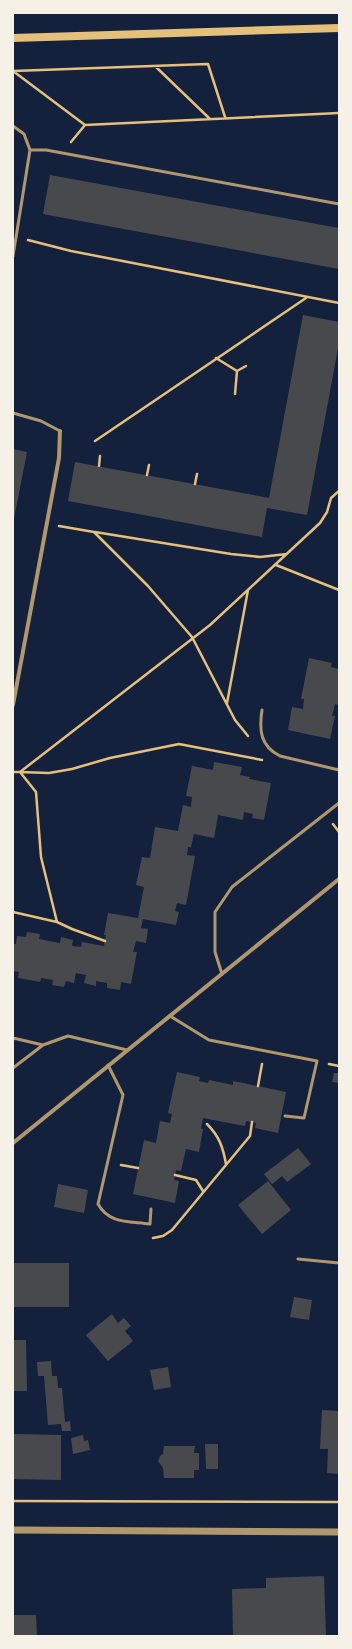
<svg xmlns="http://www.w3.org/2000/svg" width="352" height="1649" font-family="'Fira Sans Condensed',sans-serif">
<rect width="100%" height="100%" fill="#14213d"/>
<!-- building -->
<path fill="#48494c" d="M50,175L339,228V269L43,214Z
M303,315L339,322V343L307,515L267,508L262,537L68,501L75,462L269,498Z
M13,449L27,452L14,519H13Z
M309,658L332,663L331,667L339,669V705L335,704L332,716H335L330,739L288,730L292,707L303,709L304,699H301Z
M214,762L242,767L240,775L250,777L249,779L271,783L264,820L252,818L253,814L244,812L243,820L218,815L214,838L194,834L191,847H188L187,855L195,856L186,905L177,903L175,911L179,912L176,925L143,919L141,928L148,929L146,943L136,941L133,952H137L131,984L121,982L120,990L107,988V983L96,981V986L84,983L86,975L76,973L74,983L66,981L64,987L52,985L53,980L41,978L40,982L18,978L19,972L13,971V944H16L17,936L26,937L27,932L40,934L39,939L60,943L61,937L73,940L72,946L81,947L82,942L104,946L106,935H104L108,913L138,918L144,887L136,885L142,857L150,858L155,827L178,831L183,805L191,807L192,797L186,796L192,766L213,770Z
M177,1072L200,1077L199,1081L208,1083L209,1080L233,1085V1081L286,1092L278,1133L255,1128L256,1123L246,1121L245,1126L203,1118L201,1129H203L199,1152L186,1149L181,1171L176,1170L174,1180L179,1181L175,1203L133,1194L144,1140L156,1143L160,1121L170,1123L172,1114L168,1113Z
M334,1073H339V1083L332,1082Z
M298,1148L311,1164L287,1182L282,1176L272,1184L264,1174Z
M268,1181L291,1210L262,1234L238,1205Z
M58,1184L88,1190L84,1213L54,1207Z
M13,1263H69V1307H13Z
M294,1297L312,1300L309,1320L290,1317Z
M112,1314L118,1323L124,1318L131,1326L125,1331L133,1341L108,1361L86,1335Z
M13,1340H26L27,1391H13Z
M51,1361L52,1376H57L58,1388H62L65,1422L70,1421L71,1431H62L61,1424L48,1425L44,1376H38L37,1362Z
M168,1367L171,1387L154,1390L150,1370Z
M322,1410L339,1411V1474L327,1473L328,1449H320Z
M13,1434L61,1435V1480L13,1479Z
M83,1435L84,1441L88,1440L90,1450L73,1454L71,1438Z
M205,1444H218V1469H206Z
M164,1446H195L194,1453H199V1470H194V1478H164L163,1468L158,1461L160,1456L163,1454Z
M324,1576L326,1636H233L232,1589L266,1588V1578Z
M13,1615H36L37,1636H13Z"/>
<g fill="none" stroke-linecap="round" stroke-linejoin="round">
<!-- path -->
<path stroke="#e5c07b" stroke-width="2.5" d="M155,66L209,118
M13,71L208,64L225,117
M13,71L85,125
M71,142L85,125L339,113
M28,240L71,251L339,303
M216,358L237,371L235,394
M237,371L246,366
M95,441L306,298
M99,466L100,456
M147,475L149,465
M195,484L197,474
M59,526L94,532L148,586L192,637L235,720L248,736
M95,532L231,554L260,557L287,554
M276,565L339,590
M227,703L248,590
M13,772H20L210,625L320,523L327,512L331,498L339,491
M20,772L49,773L72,769L110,758L179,744L262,760
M20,772L36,792L41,857L57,922
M333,824L339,832
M13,912L57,922L72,929L105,941
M329,1064L339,1066
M258,1086L262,1064
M207,1124C219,1136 223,1147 226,1164
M121,1165L138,1168
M175,1175L196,1180L203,1191
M153,1238L163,1236L172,1230L250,1136L252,1122
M13,1501L339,1502"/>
<!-- service -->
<path stroke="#b1986c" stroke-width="3" d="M13,126L24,134L30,150
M13,256L30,150H46L339,204
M13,413L41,421L60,431
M262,710C259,730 260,746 280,756L339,770
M222,974L215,952V912L232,887L339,803
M170,1016L209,1040L317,1061L304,1118L285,1116
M13,1038L43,1045L68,1036L127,1050
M108,1065L123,1095L98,1204C109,1224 129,1221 150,1224L151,1209
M13,1068L43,1045
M298,1259L339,1263"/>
<!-- minor -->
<path stroke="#b1986c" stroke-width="4" d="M13,705L59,458L60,431
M13,1143L339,879"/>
<!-- tertiary -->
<path stroke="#b1986c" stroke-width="7" d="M13,1530L339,1532"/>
<!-- secondary -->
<path stroke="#e5c07b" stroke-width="8" d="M13,38L339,28"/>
</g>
<!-- border -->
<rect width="352" height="1649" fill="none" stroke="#f6f1e7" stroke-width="28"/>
</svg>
